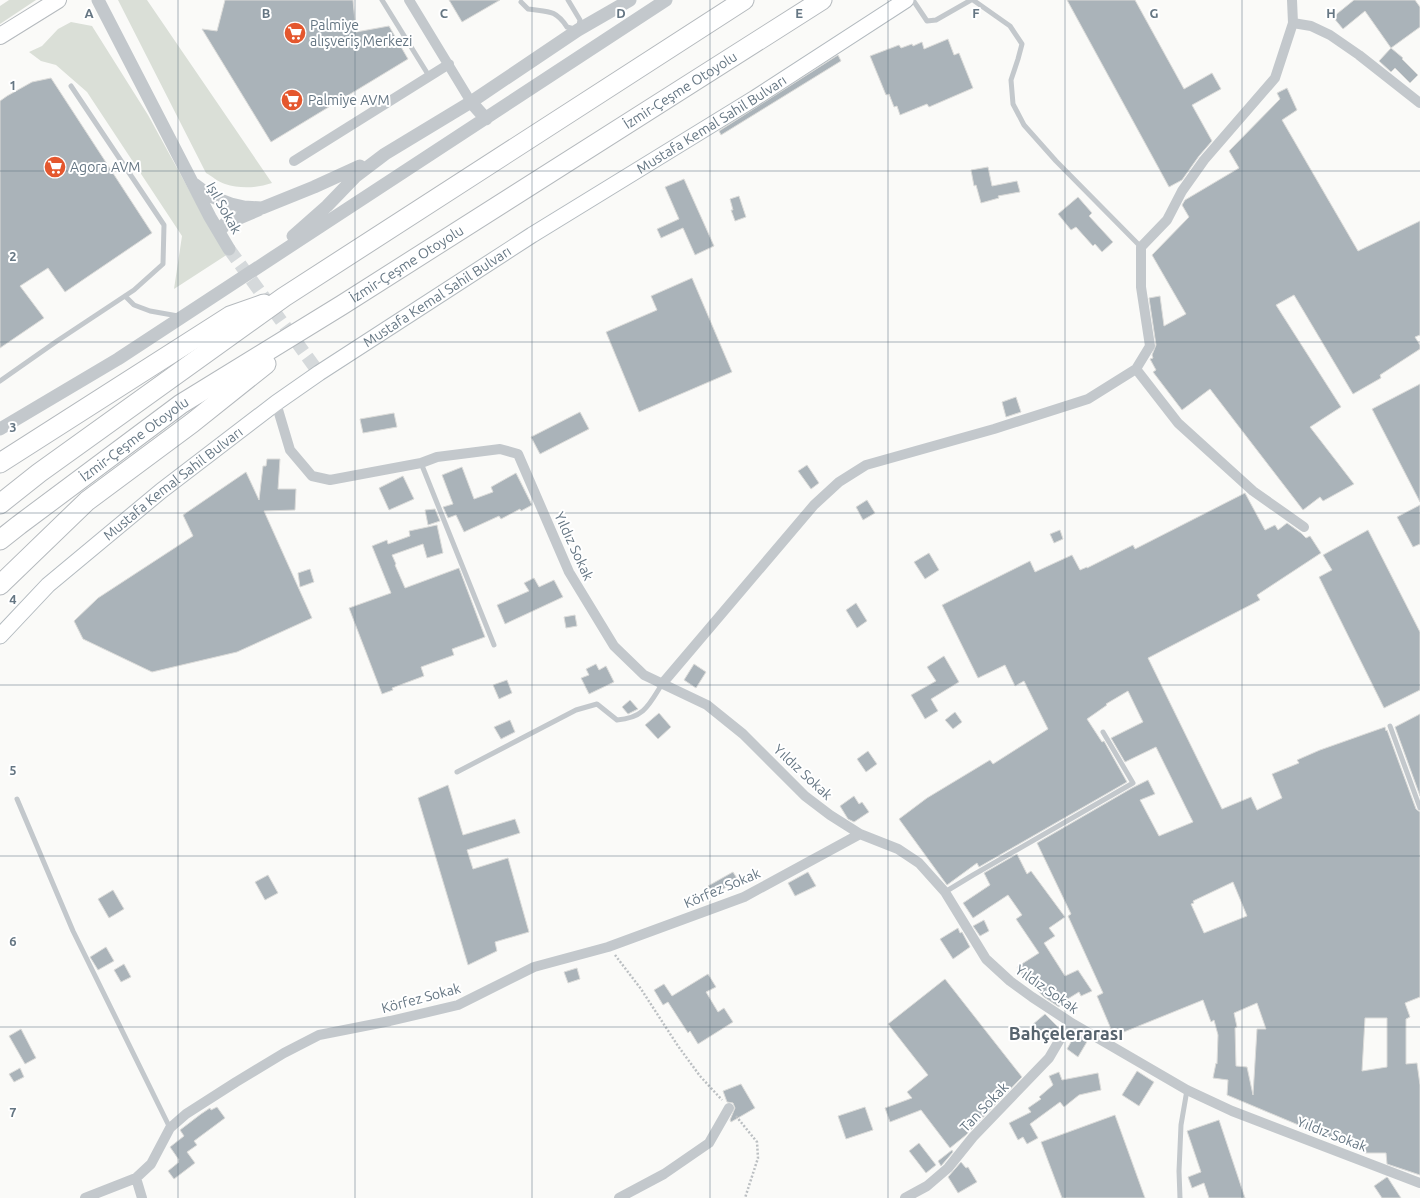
<svg xmlns="http://www.w3.org/2000/svg" width="1420" height="1198" font-family="Ubuntu,sans-serif">
<rect width="100%" height="100%" fill="#fafaf8"/>
<!-- green -->
<path fill="#dadfd7" d="M9,0H36L0,24V6Z
M118,0H147L272,183C257,188 240,189 225,184C218,182 212,176 206,173Z
M71,22L92,26L148,115L194,199L228,254L174,289L182,236L87,92L56,65L41,61L29,52L42,46L58,29Z"/>
<!-- building -->
<path fill="#aab3b9" stroke="#dcdcda" fill-rule="evenodd" d="M225,0H353L356,32L389,26L408,59L271,142L202,29L217,31Z
M449,0H500L462,22Z
M1067,0H1135L1184,89L1212,73L1221,89L1192,105L1212,141L1199,156L1182,180L1169,187Z
M1354,0H1415L1420,7V27L1391,48L1365,11L1343,29L1333,17Z
M948,39L954,55L959,53L973,88L929,107L927,104L900,115L897,106L894,107L889,94L886,95L870,56L899,45L901,48L912,44L913,46L922,42L924,49Z
M1391,48L1403,58L1402,59L1418,75L1410,83L1395,68L1391,72L1379,61Z
M838,55L841,61L721,135L719,131Z
M51,78L152,233L65,292L48,268L20,286L44,318L0,348V101L7,96L32,82Z
M1287,88L1297,110L1282,120L1358,251L1420,221V335L1415,337L1420,345V349L1380,375L1381,378L1353,394L1294,295L1276,305L1341,407L1310,427L1354,484L1323,501L1320,497L1303,510L1210,389L1182,410L1153,372L1156,370L1150,359L1153,358L1152,355L1156,345L1149,298L1160,296L1164,326L1186,314L1152,255L1189,217L1182,205L1185,200L1239,168L1229,151L1280,99L1277,93Z
M988,167L992,186L1017,181L1020,192L998,196L999,198L981,203L976,185L974,186L971,170Z
M684,179L714,246L695,255L683,228L661,238L657,229L679,219L665,187Z
M739,196L746,217L735,221L731,210H733L730,199Z
M1078,197L1092,213L1089,216L1113,242L1102,252L1095,244L1093,246L1076,227L1071,230L1058,214Z
M692,278L732,372L639,412L606,332L657,310L651,296Z
M1420,384V502L1372,409Z
M1016,397L1021,412L1006,417L1002,402Z
M580,412L589,429L540,454L531,437Z
M394,413L397,427L363,433L360,419Z
M267,459H280L278,489H296L295,510L264,511L312,618L237,652L152,672L83,639L74,621L98,598L193,536L183,515L246,472L259,500L263,466H266Z
M807,465L819,483L811,489L798,471Z
M462,467L474,499L493,492L491,487L516,473L532,505L521,511L520,509L501,519L499,516L464,532L456,515L448,518L443,507L453,504L442,475Z
M403,476L414,499L389,510L379,488Z
M1245,493L1265,530L1275,525L1278,530L1287,523L1301,533L1306,538L1310,536L1321,553L1257,595L1260,600L1148,658L1222,809L1251,797L1257,810L1282,798L1272,774L1299,763L1297,760L1320,750L1385,727L1386,731L1387,730L1416,809L1420,812V997L1405,1003L1410,1017L1406,1019V1064L1417,1063L1420,1085V1175L1387,1164L1386,1153H1365L1227,1095L1228,1080L1213,1078L1216,1063L1217,1064L1218,1035L1214,1020L1211,1022L1203,1000L1114,1036L1097,996L1103,993L1068,916L1071,914L1037,843L1132,788L1148,780L1155,794L1140,800L1159,836L1193,822L1156,747L1125,762L1111,738L1143,722L1128,691L1106,704L1107,705L1087,719L1102,742L1104,741L1127,782L979,867L977,863L947,885L899,819L927,798L990,760L993,764L1048,729L1024,681L1015,686L1005,665L978,678L942,605L1030,561L1035,572L1072,555L1080,570L1087,567V568L1133,545L1135,549ZM1233,882L1247,916L1204,933L1191,904L1194,903L1193,901ZM1257,1003L1266,1029H1257L1253,1095L1247,1067L1236,1066L1235,1028L1237,1027L1234,1013ZM1365,1018H1387V1067L1362,1071Z
M867,500L875,513L863,520L856,507Z
M1420,505V544L1413,547L1397,517Z
M435,509L440,521L428,525L425,510Z
M437,525L443,553L427,558L423,544L392,555L396,564L395,565L405,588L459,568L485,637L452,649L454,655L421,667L424,676L392,688L393,690L382,694L349,608L391,593L372,546L387,540L388,544L410,536L409,531Z
M1060,530L1063,539L1054,543L1050,534Z
M1368,530L1420,632V690L1384,708L1319,577L1332,570L1323,555Z
M929,553L939,570L925,579L914,562Z
M310,569L314,582L300,587L298,573Z
M534,578L539,587L554,580L563,597L505,624L497,605L529,591L524,583Z
M856,603L867,621L857,628L846,610Z
M575,615L577,626L566,628L564,617Z
M944,656L959,682L931,699L938,711L925,719L911,695L936,681L927,667Z
M596,664L599,670L606,666L614,682L589,694L581,678L589,675L586,669Z
M694,664L706,672L696,688L684,680Z
M507,680L512,693L499,699L493,685Z
M630,700L638,709L628,714L622,707Z
M955,712L962,722L953,729L945,720Z
M659,713L671,727L658,739L645,725Z
M1420,714V796L1395,727Z
M510,720L515,732L501,739L494,727Z
M868,751L877,764L866,772L857,759Z
M448,785L463,835L515,819L520,833L467,850L473,869L508,858L529,932L495,942L497,951L468,965L418,798Z
M854,796L859,804L862,802L869,812L854,822L848,819L840,806Z
M1017,854L1027,874L1031,871L1065,917L1049,928L1055,936L1044,943L1065,976L1078,970L1092,991L1081,996L1079,992L1066,1000L1059,1007L1044,997L1027,980L1026,981L1017,967L1039,953L1016,919L1022,915L1008,895L973,918L963,903L990,885L984,873Z
M733,872L738,880L713,895L708,886Z
M808,872L816,886L795,896L788,883Z
M268,875L278,893L265,900L255,882Z
M113,890L124,909L109,918L98,899Z
M984,920L989,931L980,936L973,926Z
M958,928L960,933L962,932L970,947L953,959L940,939Z
M106,947L114,961L98,970L90,957Z
M124,964L131,977L121,982L114,970Z
M577,968L580,979L568,983L564,972Z
M708,974L716,987L706,992L718,1012L724,1008L733,1022L698,1044L690,1031L688,1033L668,1002L663,1005L654,990L664,984L672,996Z
M945,979L1022,1077L966,1135L950,1148L921,1110L890,1122L885,1108L912,1098L907,1092L928,1075L888,1024Z
M1045,1014L1059,1028L1057,1032L1044,1041L1032,1025Z
M21,1029L36,1058L25,1064L9,1036Z
M1076,1033L1088,1040L1078,1057L1067,1049Z
M20,1068L24,1077L14,1082L9,1074Z
M1137,1071L1154,1082L1139,1106L1122,1095Z
M1059,1072L1062,1080L1098,1073L1101,1090L1079,1095L1064,1107L1060,1102L1030,1124L1038,1138L1027,1144L1023,1137L1018,1140L1009,1123L1031,1112L1028,1108L1041,1099L1039,1097L1053,1085L1049,1076Z
M741,1084L755,1108L731,1122L730,1120L735,1108L733,1103L727,1102L723,1091Z
M217,1107L225,1118L194,1141L197,1145L187,1152L195,1163L174,1179L168,1171L179,1162L178,1161L179,1160L170,1147L184,1136L180,1130L201,1114L210,1108L211,1110Z
M865,1107L873,1130L846,1139L838,1116Z
M1115,1115L1145,1198H1062L1041,1142Z
M1219,1120L1245,1198H1209L1204,1183L1192,1188L1188,1177L1201,1172L1187,1131Z
M919,1143L936,1165L926,1173L909,1151Z
M952,1150L953,1152L941,1166L938,1161Z
M961,1162L966,1168L968,1167L977,1182L958,1193L948,1177Z
M1387,1177L1388,1178L1401,1198H1382L1374,1186Z"/>
<g fill="none" stroke-linecap="round" stroke-linejoin="round">
<!-- tertiary-tunnel -->
<path stroke="#d5d9db" stroke-width="13" stroke-dasharray="13 6" stroke-linecap="butt" d="M229,249L319,373"/>
<!-- secondary casing -->
<g stroke="#b3babf" stroke-width="17">
<g id="secondary">
<path id="s1" d="M0,636L48,585L161,491L276,403L319,373L532,235L755,98L906,0"/>
</g>
</g>
<!-- primary casing -->
<g stroke="#b5babe" stroke-width="18">
<path id="primary" d="M0,36L58,0"/>
</g>
<!-- motorway casing -->
<g stroke="#b4b9bd" stroke-width="21">
<g id="motorway">
<path d="M0,463L230,316L264,304"/>
<path d="M0,504L39,473L284,297L744,0"/>
<path id="s2" d="M0,540L19,525L181,404L342,305L822,0"/>
<path d="M0,585L87,501L192,423L266,364"/>
</g>
</g>
<!-- path -->
<path stroke="#bbbfc2" stroke-width="2.5" stroke-dasharray="2 2" stroke-linecap="butt" d="M615,955L641,989L678,1046L700,1076L722,1100
M736,1116L757,1142L758,1158L745,1198"/>
<!-- service -->
<path stroke="#c3c8cc" stroke-width="5" d="M382,0L429,76
M913,0L927,21L936,20L971,0
M973,0L1010,26L1022,44L1018,59L1011,80L1013,104L1024,125L1056,161L1141,247
M521,2L528,9C548,12 555,9 567,27L578,30L580,20L568,0
M125,296L134,305L150,311L178,316
M0,381L57,341L134,290L163,264L164,225L71,86
M421,463L494,645
M1390,726L1420,808
M457,772L576,710L597,704L617,720C644,718 649,705 662,684
M17,799L73,931L170,1128
M945,892L973,875L1133,783L1103,732
M1180,1198L1179,1171L1181,1125L1187,1090"/>
<!-- minor -->
<path stroke="#c3c8cc" stroke-width="10" d="M409,0L471,102
M1293,23L1311,26L1330,35L1359,55L1420,103
M294,161L449,64
M1136,369L1178,423L1253,491L1304,527
M276,403L290,450L312,476L330,480L421,463L437,457L500,449L518,454L569,572L614,646L644,675L707,705L743,734L805,796L830,815L860,834L898,849L919,863L945,892L986,959L1010,981L1032,997L1070,1022L1187,1090L1232,1111L1420,1183
M662,684L814,505L839,482L866,465L994,429L1088,399L1136,369L1150,346L1141,287V247L1167,220L1182,191L1204,160L1275,78L1293,23L1292,0
M136,1178L142,1198
M85,1198L136,1178L151,1164L170,1128L186,1114L236,1082L284,1053L319,1035L390,1021L458,1005L534,967L608,947L744,897L860,834
M619,1198L664,1174L709,1143L729,1108
M905,1198L927,1186L948,1168L973,1137L1049,1058L1070,1022"/>
<!-- tertiary -->
<path stroke="#c3c8cc" stroke-width="13" d="M98,0L210,217L229,249
M486,119L471,102L578,30L630,0
M194,184L210,196L231,204L244,207L262,208L314,187L360,166
M219,232L225,224L258,210
M293,236L327,206L356,176L385,154L471,102
M0,429L118,359L666,0"/>
<!-- secondary -->
<use href="#secondary" stroke="#fff" stroke-width="15"/>
<!-- primary -->
<use href="#primary" stroke="#fff" stroke-width="16"/>
<!-- motorway -->
<use href="#motorway" stroke="#fff" stroke-width="19"/>
</g>
<!-- grid -->
<path fill="none" stroke="#657683" stroke-width="1" stroke-opacity="0.55" d="M178,0V1198M355,0V1198M532,0V1198M710,0V1198M888,0V1198M1065,0V1198M1242,0V1198M0,171H1420M0,342H1420M0,513H1420M0,685H1420M0,856H1420M0,1027H1420"/>
<!-- icons -->
<defs>
<g id="supermarket-disc" transform="scale(1.15)"><circle r="9.5" fill="#e4572e" stroke="#fff"/><path d="M-6-5.5h2.5l.6 2H6L4.5 2H-2.5L-4.4-4H-6ZM-1.5 3.2a1.3 1.3 0 1 0 .1 0ZM3 3.2a1.3 1.3 0 1 0 .1 0Z" fill="#fff"/></g>
</defs>
<g fill-rule="evenodd">
<use href="#supermarket-disc" x="295" y="33"/>
<use href="#supermarket-disc" x="292" y="100"/>
<use href="#supermarket-disc" x="55" y="167"/>
</g>
<g text-anchor="middle" dominant-baseline="central" stroke-width="4" stroke-linejoin="round" paint-order="stroke">
<!-- poi labels -->
<g font-size="14" fill="#657683" stroke="#fff" text-anchor="start">
<text x="310" y="25">Palmiye<tspan x="310" dy="16">alışveriş Merkezi</tspan></text>
<text x="308" y="100">Palmiye AVM</text>
<text x="70" y="167">Agora AVM</text>
</g>
<!-- street labels -->
<g font-size="14" fill="#657683" stroke="#fff">
<text stroke="none"><textPath href="#s2" startOffset="816">İzmir-Çeşme Otoyolu</textPath></text>
<text stroke="none"><textPath href="#s1" startOffset="879">Mustafa Kemal Sahil Bulvarı</textPath></text>
<text transform="translate(224 208) rotate(61)">Işıl Sokak</text>
<text stroke="none"><textPath href="#s2" startOffset="492">İzmir-Çeşme Otoyolu</textPath></text>
<text stroke="none"><textPath href="#s1" startOffset="555">Mustafa Kemal Sahil Bulvarı</textPath></text>
<text stroke="none"><textPath href="#s2" startOffset="168">İzmir-Çeşme Otoyolu</textPath></text>
<text stroke="none"><textPath href="#s1" startOffset="231">Mustafa Kemal Sahil Bulvarı</textPath></text>
<text transform="translate(574 546) rotate(65)">Yıldız Sokak</text>
<text transform="translate(803 772) rotate(43)">Yıldız Sokak</text>
<text transform="translate(722 888) rotate(-23)">Körfez Sokak</text>
<text transform="translate(1047 989) rotate(35)">Yıldız Sokak</text>
<text transform="translate(421 998) rotate(-15)">Körfez Sokak</text>
<text transform="translate(984 1107) rotate(-46)">Tan Sokak</text>
<text transform="translate(1332 1134) rotate(21)">Yıldız Sokak</text>
</g>
<!-- district labels -->
<g font-size="18" font-weight="bold" fill="#57646e" stroke="#fff">
<text x="1066" y="1033">Bahçelerarası</text>
</g>
</g>
<g font-size="13" text-anchor="middle" font-weight="bold" fill="#657683" stroke="#fff" stroke-width="4" stroke-linejoin="round" paint-order="stroke">
<text x="89" y="18">A</text>
<text x="266" y="18">B</text>
<text x="444" y="18">C</text>
<text x="621" y="18">D</text>
<text x="799" y="18">E</text>
<text x="976" y="18">F</text>
<text x="1154" y="18">G</text>
<text x="1331" y="18">H</text>
<text x="13" y="90">1</text>
<text x="13" y="261">2</text>
<text x="13" y="432">3</text>
<text x="13" y="604">4</text>
<text x="13" y="775">5</text>
<text x="13" y="946">6</text>
<text x="13" y="1117">7</text>
</g>
</svg>
